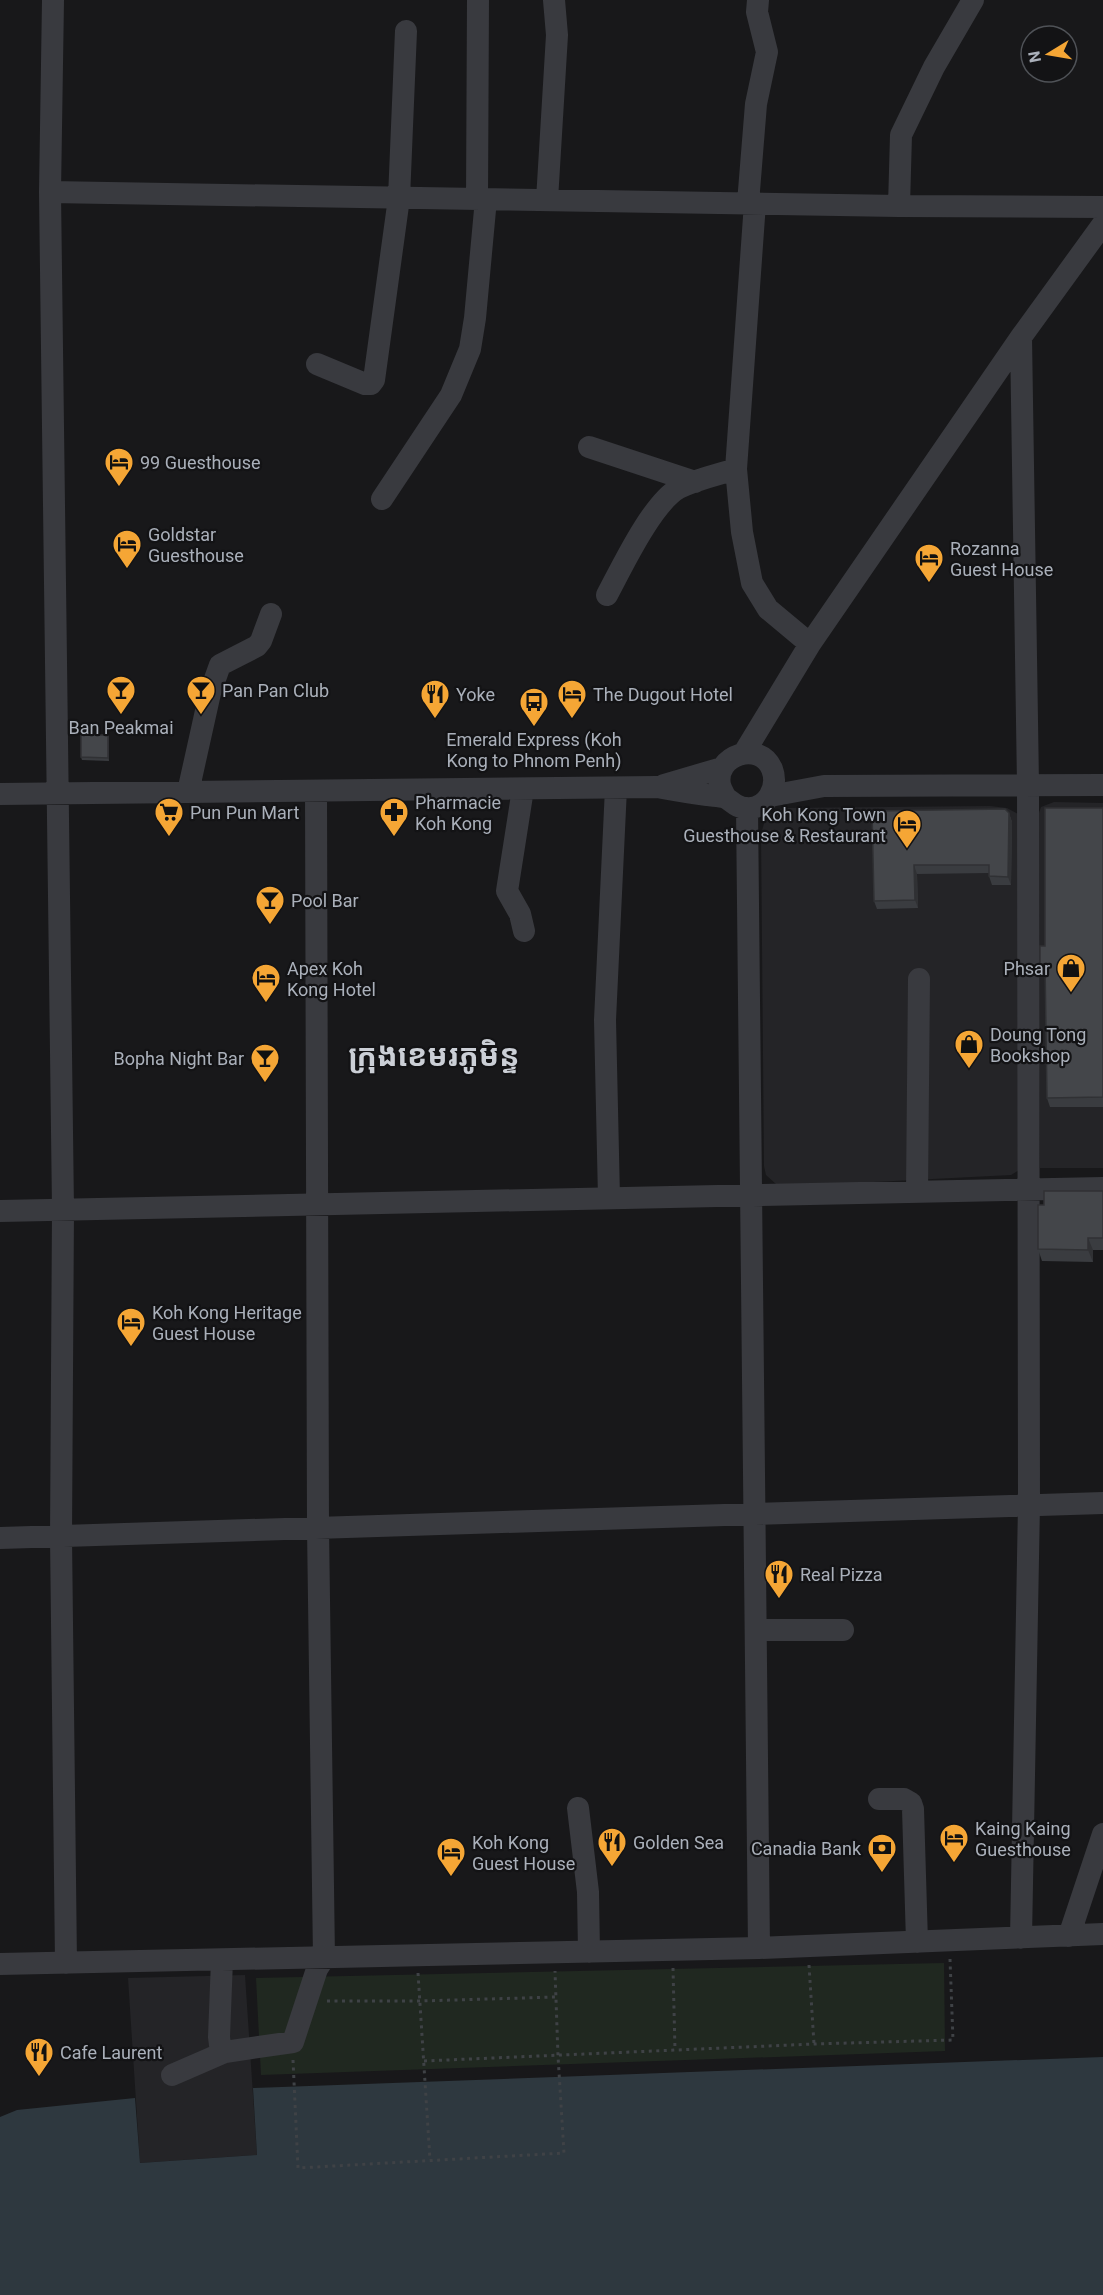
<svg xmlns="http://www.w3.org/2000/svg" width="1103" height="2295" font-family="Roboto,'Noto Sans Khmer',sans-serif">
<rect width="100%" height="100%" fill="#18181a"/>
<!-- built -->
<path fill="#242427" d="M1054,802L1103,803V1168H1040L1037,819L1041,807Z
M990,806L1007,808L1018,814L1019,1170L1011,1175L796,1186L776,1184L766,1175L764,1166L761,834L765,820L774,810L784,808Z
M245,1975L257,2155L140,2163L128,1978Z"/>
<!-- green -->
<path fill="#202820" d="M944,1963L945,2051L261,2075L256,1978Z"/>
<!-- water -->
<path fill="#2e383f" d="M1103,2057V2295H0V2117L17,2110L135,2098L140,2163L257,2155L253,2088Z"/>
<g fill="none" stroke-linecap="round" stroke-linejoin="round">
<!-- path -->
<path stroke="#3f4246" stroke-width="3" stroke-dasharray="3 4.5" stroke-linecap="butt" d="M809,1965L814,2044
M673,1968L675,2050
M418,1973L430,2160
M327,2001H420L556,1997
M293,2060L298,2168L564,2153L558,2056L555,1971
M424,2061L814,2044L953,2040L950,1959"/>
<!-- minor -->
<path stroke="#393a3f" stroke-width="22" d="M53,0L50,192L63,1209L61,1537L66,1963
M50,192L899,206L1103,207
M477,199L478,0
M547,200L557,35L554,0
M748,203L756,104L767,52L757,12L758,0
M755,203L736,469L742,532L752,583L768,609L810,644
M899,206L901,135L934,67L973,0
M1021,337L1028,785L1029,1504L1021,1938
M317,364L365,384H371L374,380L399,198L406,31
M589,447L695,482
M382,499L451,395L470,349L475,318L486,199
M607,595C622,567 652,503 679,488C697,479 717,475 736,469
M744,753L810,644L1021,337L1103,224
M664,785L722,768
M523,789L507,891L520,914L524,931
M188,792L210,693L220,665L257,646L261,641L271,614
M0,794L657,787C673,790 690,793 707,795C713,796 721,796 726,798C733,802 737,808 746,808C767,810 779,787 772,769C760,740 714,755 720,785C721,790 724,794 726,798
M770,796L824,786L1103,785
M747,808L759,1948
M917,1192L919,979
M609,1198L605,1020L616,788
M0,1211L1103,1188
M0,1538L1103,1503
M756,1630H843
M879,1799H904L911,1803L913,1809L917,1942
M578,1808L588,1892L589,1952
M1069,1936L1103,1834
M0,1964L759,1948L1103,1934
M225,2052L293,2042L317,1969L324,1958L318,1528L316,791
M172,2075L225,2052L220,2045L219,2037L222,1960"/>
</g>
<!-- wall -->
<path fill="#3a3c40" d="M108,735L109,738V761L82,760L81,757Z
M1103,808V1107H1050L1047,1098L1046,973H1044L1040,964L1045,946Z
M872,811L1009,813L1012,822L1011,885H992L989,876V873L917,874L918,908L877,909L874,901Z
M1103,1191V1250H1093V1262L1042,1261L1038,1249L1044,1205Z"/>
<!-- shaded-wall -->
<path fill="#303134" d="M108,735L109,738V761L108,758Z
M1009,813L1012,822L1011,885L1008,877Z
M914,865L917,874L918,908L915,900Z
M1088,1238L1093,1250V1262L1088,1250Z"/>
<!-- building -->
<path fill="#44464a" stroke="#303134" stroke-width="1.5" d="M81,735H108V758L81,757Z
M1045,808H1103V1097L1047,1098L1045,964H1040V946H1045Z
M1005,809L1009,813L1008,877L989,876V865H914L915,900L874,901L872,811Z
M1044,1191H1103V1238H1088V1250L1038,1249V1205H1044Z"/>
<!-- icons -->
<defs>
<g id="hotel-pin" transform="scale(1.5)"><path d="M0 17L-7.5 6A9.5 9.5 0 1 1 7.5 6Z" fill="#f5a635" stroke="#131315"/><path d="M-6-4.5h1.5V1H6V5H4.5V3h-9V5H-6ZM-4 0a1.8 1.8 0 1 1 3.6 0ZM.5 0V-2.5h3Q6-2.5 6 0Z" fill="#111"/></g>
<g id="bar-pin" transform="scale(1.5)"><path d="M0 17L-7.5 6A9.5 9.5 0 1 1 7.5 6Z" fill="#f5a635" stroke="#131315"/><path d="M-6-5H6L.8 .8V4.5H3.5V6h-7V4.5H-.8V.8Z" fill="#111"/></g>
<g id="restaurant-pin" transform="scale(1.5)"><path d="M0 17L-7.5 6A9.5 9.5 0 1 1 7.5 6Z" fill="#f5a635" stroke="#131315"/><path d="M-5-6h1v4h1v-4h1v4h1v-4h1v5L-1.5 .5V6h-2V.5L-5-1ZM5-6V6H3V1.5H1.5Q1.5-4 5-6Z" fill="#111"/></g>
<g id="bus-pin" transform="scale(1.5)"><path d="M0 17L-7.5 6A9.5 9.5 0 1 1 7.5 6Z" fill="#f5a635" stroke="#131315"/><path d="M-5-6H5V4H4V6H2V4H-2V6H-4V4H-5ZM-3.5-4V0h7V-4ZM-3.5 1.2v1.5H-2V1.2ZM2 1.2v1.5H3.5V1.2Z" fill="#111"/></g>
<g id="supermarket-pin" transform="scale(1.5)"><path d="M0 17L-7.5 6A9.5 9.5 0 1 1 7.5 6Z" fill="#f5a635" stroke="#131315"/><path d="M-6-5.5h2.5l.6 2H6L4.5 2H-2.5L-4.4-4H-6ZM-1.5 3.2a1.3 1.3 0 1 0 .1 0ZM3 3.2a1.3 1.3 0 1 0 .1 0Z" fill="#111"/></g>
<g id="pharmacy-pin" transform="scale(1.5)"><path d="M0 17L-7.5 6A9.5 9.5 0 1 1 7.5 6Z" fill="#f5a635" stroke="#131315"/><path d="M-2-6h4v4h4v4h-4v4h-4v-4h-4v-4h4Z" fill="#111"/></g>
<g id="shop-pin" transform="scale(1.5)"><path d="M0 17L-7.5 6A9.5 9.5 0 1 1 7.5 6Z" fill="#f5a635" stroke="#131315"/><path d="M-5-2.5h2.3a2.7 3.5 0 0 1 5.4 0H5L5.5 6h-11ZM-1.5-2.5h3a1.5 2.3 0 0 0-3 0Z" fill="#111"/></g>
<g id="bank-pin" transform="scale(1.5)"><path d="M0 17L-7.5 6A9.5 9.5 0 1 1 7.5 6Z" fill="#f5a635" stroke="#131315"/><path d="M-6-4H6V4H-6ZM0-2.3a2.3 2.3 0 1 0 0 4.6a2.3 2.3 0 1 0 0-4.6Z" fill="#111"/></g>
</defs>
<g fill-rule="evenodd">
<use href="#hotel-pin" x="119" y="462"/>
<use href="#hotel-pin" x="127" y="544"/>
<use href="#hotel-pin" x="929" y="558"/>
<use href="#bar-pin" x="121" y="690"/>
<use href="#bar-pin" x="201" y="690"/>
<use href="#restaurant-pin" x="435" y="694"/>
<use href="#hotel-pin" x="572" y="694"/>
<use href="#bus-pin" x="534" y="702"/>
<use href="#supermarket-pin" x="169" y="812"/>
<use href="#pharmacy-pin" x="394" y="812"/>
<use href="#hotel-pin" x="907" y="824"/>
<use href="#bar-pin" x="270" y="900"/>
<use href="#shop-pin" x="1071" y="968"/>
<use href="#hotel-pin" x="266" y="978"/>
<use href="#shop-pin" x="969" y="1044"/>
<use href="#bar-pin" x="265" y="1058"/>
<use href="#hotel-pin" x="131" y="1322"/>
<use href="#restaurant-pin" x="779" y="1574"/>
<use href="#hotel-pin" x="954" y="1838"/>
<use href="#restaurant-pin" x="612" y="1842"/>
<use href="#bank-pin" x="882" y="1848"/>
<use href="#hotel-pin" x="451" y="1852"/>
<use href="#restaurant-pin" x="39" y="2052"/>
</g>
<g text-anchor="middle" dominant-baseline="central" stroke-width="4.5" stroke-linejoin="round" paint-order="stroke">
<!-- poi labels -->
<g font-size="18" fill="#aab0ba" stroke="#131315" text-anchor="start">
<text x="140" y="462">99 Guesthouse</text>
<text x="148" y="534">Goldstar<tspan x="148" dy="21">Guesthouse</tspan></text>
<text x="950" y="548">Rozanna<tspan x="950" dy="21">Guest House</tspan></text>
<text x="222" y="690">Pan Pan Club</text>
<text x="456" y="694">Yoke</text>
<text x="593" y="694">The Dugout Hotel</text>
<text x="121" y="727" text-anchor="middle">Ban Peakmai</text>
<text x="534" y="739" text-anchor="middle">Emerald Express (Koh<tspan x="534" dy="21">Kong to Phnom Penh)</tspan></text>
<text x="415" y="802">Pharmacie<tspan x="415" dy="21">Koh Kong</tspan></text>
<text x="190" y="812">Pun Pun Mart</text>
<text x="886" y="814" text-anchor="end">Koh Kong Town<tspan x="886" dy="21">Guesthouse &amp; Restaurant</tspan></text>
<text x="291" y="900">Pool Bar</text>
<text x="287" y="968">Apex Koh<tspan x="287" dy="21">Kong Hotel</tspan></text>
<text x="1050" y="968" text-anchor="end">Phsar</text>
<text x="990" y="1034">Doung Tong<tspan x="990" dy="21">Bookshop</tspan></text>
<text x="244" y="1058" text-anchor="end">Bopha Night Bar</text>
<text x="152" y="1312">Koh Kong Heritage<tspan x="152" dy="21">Guest House</tspan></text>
<text x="800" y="1574">Real Pizza</text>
<text x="975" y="1828">Kaing Kaing<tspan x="975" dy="21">Guesthouse</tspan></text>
<text x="472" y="1842">Koh Kong<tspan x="472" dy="21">Guest House</tspan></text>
<text x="633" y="1842">Golden Sea</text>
<text x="861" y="1848" text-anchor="end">Canadia Bank</text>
<text x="60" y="2052">Cafe Laurent</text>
</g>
<!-- town labels -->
<g font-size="30" font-weight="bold" fill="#cbcfd6" stroke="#131315">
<text x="434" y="1055">ក្រុងខេមរភូមិន្ទ</text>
</g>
</g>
<!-- north arrow -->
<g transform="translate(1049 54) rotate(259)"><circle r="28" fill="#131315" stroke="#4f5257" stroke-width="1.5"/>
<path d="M0-4.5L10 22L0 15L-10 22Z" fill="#f5a635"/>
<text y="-9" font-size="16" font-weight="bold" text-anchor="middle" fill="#aab0ba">N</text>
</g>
</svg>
